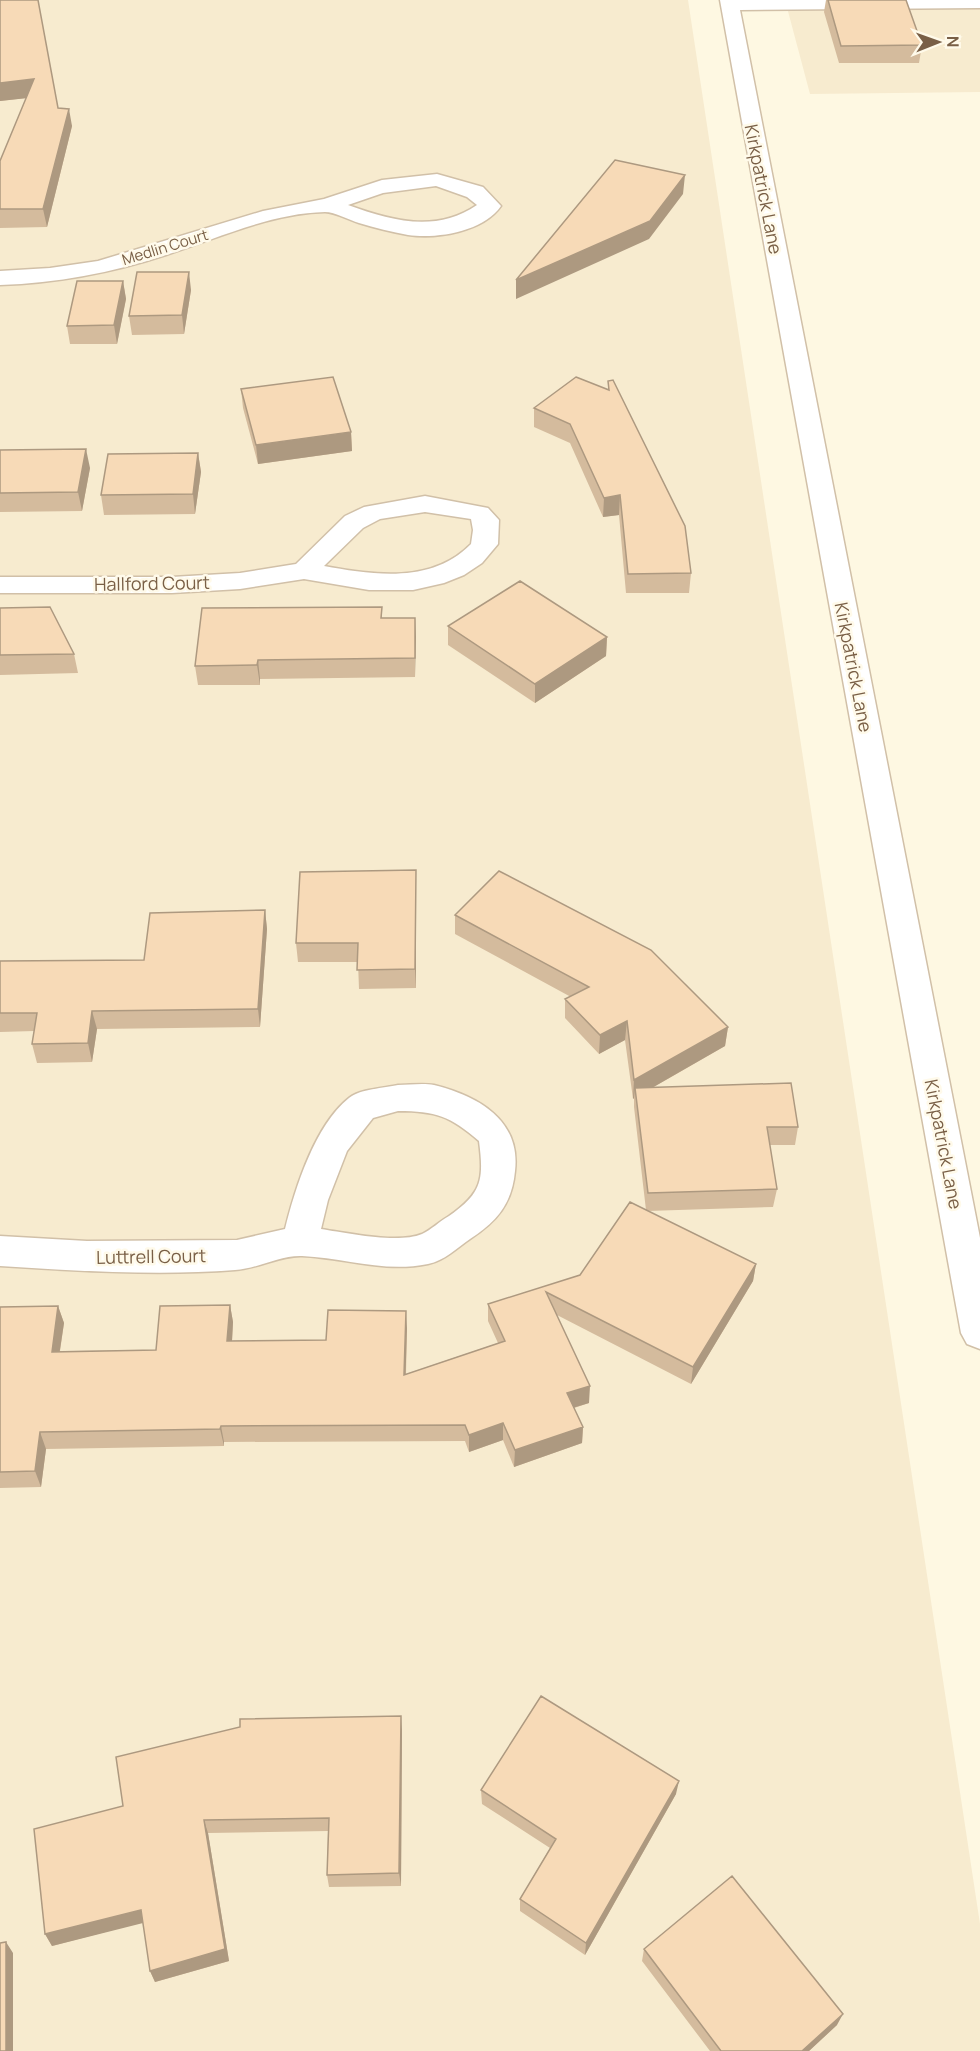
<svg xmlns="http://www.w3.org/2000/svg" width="980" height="2051" font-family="Manrope,sans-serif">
<rect width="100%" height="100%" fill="#fef8e2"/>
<!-- residential -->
<path fill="#f7ebcf" d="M0,0H688L980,1924V2051H0Z
M785,0H980V92L810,94Z"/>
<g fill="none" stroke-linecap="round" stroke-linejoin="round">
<!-- minor casing -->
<g stroke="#d1c0a8" stroke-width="3">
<path id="minor" d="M720,0H980V8L740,10L980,1238V1349L967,1344L961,1333Z
M437,174L483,187L501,206C483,232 437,239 408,235C392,232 375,228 359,223C349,220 335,212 325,212C271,213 216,239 166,255C111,273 57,283 0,285V271L50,268L98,261L263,211L324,199L382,180ZM436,186L467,197L477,205C436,233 392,221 348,205L383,193Z
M425,496L488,508L499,520L498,544L482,563L464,575L444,583L413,590H369L304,579L240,589L172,593H0V577H172L240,573L296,564L345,516L364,507ZM425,512L471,519L473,530L471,544C432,584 374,575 324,566L363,528L380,519Z
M398,1085C409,1085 423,1083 434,1085C478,1096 521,1120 515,1171C512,1204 497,1221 470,1239C457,1248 444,1261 428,1264C384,1273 345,1258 302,1256C280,1255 257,1269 235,1270C160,1276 76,1271 0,1266V1236L87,1241L237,1240L285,1229C295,1189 315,1125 349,1098C360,1089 384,1088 398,1085ZM398,1111C436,1111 450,1116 479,1141C484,1180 482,1193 449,1216C440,1221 431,1230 422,1234C398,1244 347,1233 321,1229L328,1200L347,1151L373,1118Z"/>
</g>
<!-- minor -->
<use href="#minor" fill="#fff" fill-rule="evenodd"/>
</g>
<!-- wall -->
<path fill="#d4bb9d" d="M0,0L58,108L72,126L47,227L0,228V161L26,98L0,101Z
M826,0H906L922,45L919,63H839L824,12Z
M123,281L126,299L117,344H70L67,326Z
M191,290L184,334L132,335L129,316Z
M608,381L691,573L689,593H626L619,515L603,517L570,443L534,427V408L608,390Z
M241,389L351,432L352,451L258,464L243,408Z
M0,450L90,468L82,511L0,512Z
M198,453L201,472L195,514L104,515L101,495Z
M382,607V618H415V677L260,679V685H198L195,666Z
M0,608L74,654L78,673L0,675Z
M448,626L607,637L606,656L535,703L448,645Z
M416,890V988L359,989L358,962H298L296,943Z
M265,910L267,929L260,1027L97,1029L92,1062L37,1063L32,1044L34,1031L0,1032V961L144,960Z
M455,915L728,1027L725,1046L652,1088L798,1127L795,1145H770L777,1189L773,1207L647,1211L756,1264L753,1281L691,1384L557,1315L589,1403L574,1408L583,1427L582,1443L514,1467L503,1440L469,1452L465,1441L224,1442V1446L46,1449L41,1487L0,1488V1307L58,1306L64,1323L60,1351L156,1350L230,1305L233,1322L232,1341L326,1340L407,1328L406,1374L498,1343L488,1321V1304L580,1275L646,1210L634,1107V1098L633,1099L625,1040L599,1054L565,1018V999L571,997L455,934Z
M402,1730L401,1886L329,1887L327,1875L328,1831L208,1833L229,1961L155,1982L150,1971L143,1922L52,1946L45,1934L123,1806Z
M481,1790L676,1794L585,1955L520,1911V1899L550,1848L482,1804Z
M644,1949L837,2025L809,2051H710L642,1961Z"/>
<!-- shaded-wall -->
<path fill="#ad9980" d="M34,79L37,97L0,101V83Z
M69,109L72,126L47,227L43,209Z
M685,175L683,194L649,239L516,299V280Z
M189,272L191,290L184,334L182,315Z
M123,281L126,299L117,344L114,325Z
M351,432L352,451L258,464L256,445Z
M86,449L90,468L82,511L78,492Z
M198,453L201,472L195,514L193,494Z
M620,495L619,515L603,517L604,498Z
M415,618L416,637L415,677Z
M607,637L606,656L535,703V684Z
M258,660L260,679V685L257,665Z
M416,870V988L415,969Z
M265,910L267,929L260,1027L258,1009Z
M92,1011L97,1029L92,1062L88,1043Z
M627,1021L625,1040L599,1054L600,1035Z
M728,1027L725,1046L636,1097L635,1088L634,1098L633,1099L634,1080Z
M756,1264L753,1281L691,1384L693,1367Z
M230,1305L233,1322L231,1359L227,1341Z
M58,1306L64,1323L57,1369L52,1352Z
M406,1311L407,1328L405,1392L404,1375Z
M590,1386L589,1403L566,1410L567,1393Z
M503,1423V1440L469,1452V1435Z
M221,1426L224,1442V1446L220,1429Z
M583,1427L582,1443L514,1467L515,1450Z
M40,1432L46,1449L41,1487L35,1471Z
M401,1716L402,1730L401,1886L399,1873Z
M679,1781L676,1794L585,1955L586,1943Z
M204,1820L208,1833L229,1961L155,1982L150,1971Z
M141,1910L147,1922L52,1946L45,1934Z
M6,1942L13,1953V2051H6Z
M843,2014L837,2025L809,2051H802Z"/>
<!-- building -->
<path fill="#f7dab7" stroke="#ad9980" stroke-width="1.5" d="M0,0H38L58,108L69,109L43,209H0V161L34,79L0,83Z
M828,0H906L922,45L841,46Z
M615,160L685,175L650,221L516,280Z
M137,272H189L182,315L129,316Z
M77,281H123L114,325L67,326Z
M333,377L351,432L256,445L241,389Z
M576,377L609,390L608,381L613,380L685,526L691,573L628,574L620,495L604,498L570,424L534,408Z
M86,449L78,492L0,493V450Z
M198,453L193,494L101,495L108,454Z
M520,581L607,637L535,684L448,626Z
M50,607L74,654L0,655V608Z
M382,607L381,618H415V658L258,660L257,665L195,666L202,608Z
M416,870L415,969L357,970L358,943H296L300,872Z
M499,871L651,950L728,1027L634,1080L627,1021L600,1035L565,999L589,987L455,915Z
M265,910L258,1009L92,1011L88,1043L32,1044L37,1013H0V961L144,960L150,913Z
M791,1083L798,1127H767L777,1189L648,1193L635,1088Z
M630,1202L756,1264L693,1367L546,1292L590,1386L567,1393L583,1427L515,1450L503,1423L469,1435L465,1425L221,1426L220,1429L40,1432L35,1471L0,1472V1307L58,1306L52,1352L156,1350L160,1306L230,1305L227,1341L326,1340L328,1310L406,1311L404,1375L505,1341L488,1304L580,1275Z
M541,1696L679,1781L586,1943L520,1899L556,1839L481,1790Z
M401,1716L399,1873L327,1875L329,1818L204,1820L225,1949L150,1971L141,1910L45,1934L34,1829L123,1806L116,1757L240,1727V1719Z
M732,1876L843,2014L802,2051H721L644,1949Z
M6,1942V2051H0V1943Z"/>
<g text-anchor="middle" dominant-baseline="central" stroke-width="5" stroke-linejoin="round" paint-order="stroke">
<!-- far-street labels -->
<g font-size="15" fill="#795f46" stroke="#fffaea">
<text transform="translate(165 247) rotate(-17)">Medlin Court</text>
</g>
<!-- street labels -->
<g font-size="18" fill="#795f46" stroke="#fffaea">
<text transform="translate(764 189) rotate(79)">Kirkpatrick Lane</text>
<text transform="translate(152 583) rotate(-1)">Hallford Court</text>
<text transform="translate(854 667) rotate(79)">Kirkpatrick Lane</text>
<text transform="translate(944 1144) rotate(79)">Kirkpatrick Lane</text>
<text transform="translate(151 1256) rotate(-1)">Luttrell Court</text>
</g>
</g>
<!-- north arrow -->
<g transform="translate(938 42) rotate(89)" stroke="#fffaea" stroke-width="4.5" paint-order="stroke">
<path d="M0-4.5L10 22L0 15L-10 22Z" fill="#795f46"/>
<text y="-9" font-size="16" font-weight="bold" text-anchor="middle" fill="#795f46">N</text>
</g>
</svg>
